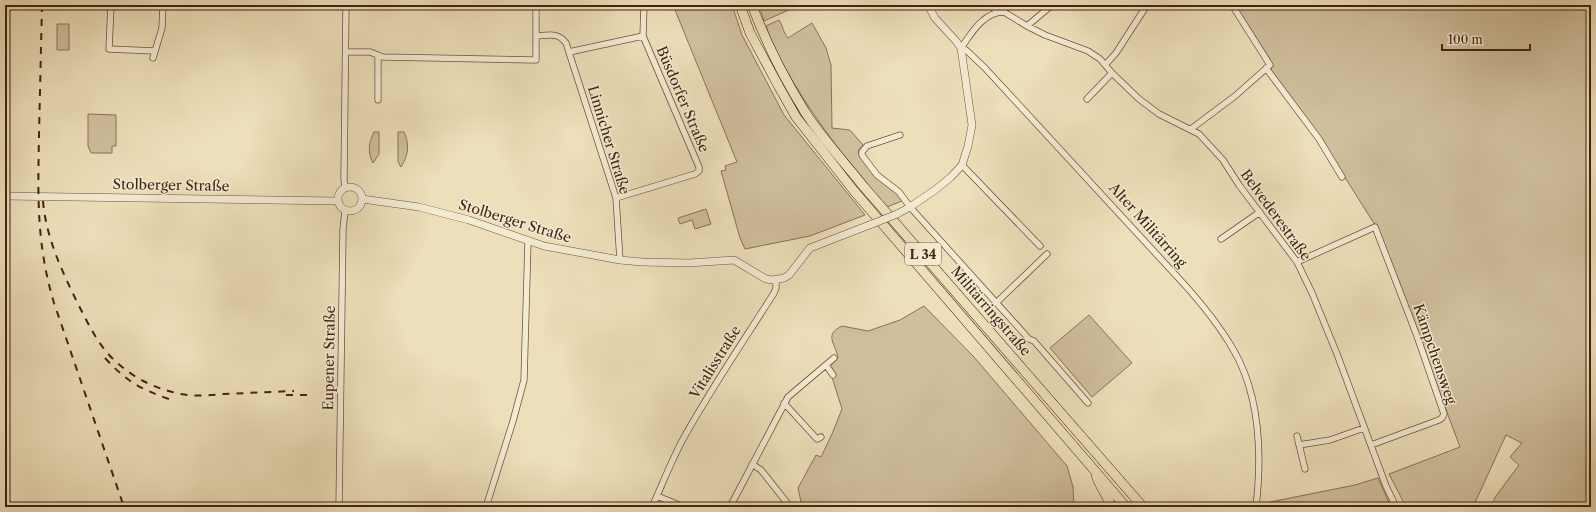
<svg xmlns="http://www.w3.org/2000/svg" width="1596" height="512" font-family="'Libre Caslon Text',serif">
<rect width="100%" height="100%" fill="#eddfba"/>
<filter id="stains"><feTurbulence type="fractalNoise" baseFrequency=".005" numOctaves="4"/><feColorMatrix values="0 0 0 0 .2 0 0 0 0 .09 0 0 0 0 .02 0 0 0 .5 -.17"/></filter>
<radialGradient id="worn" r=".72"><stop offset=".6" stop-color="#630" stop-opacity="0"/><stop offset="1" stop-color="#630" stop-opacity=".3"/></radialGradient>
<!-- green -->
<path fill="#d0bf9d" stroke="#897158" d="M673,5H732L742,35L784,115L865,215L810,236L745,249L740,238L721,171L726,170L725,166L737,162Z
M759,5H800L764,21Z
M1232,5H1591V507H1490L1496,496L1519,465L1510,457L1522,443L1506,435L1473,507H1406L1389,474L1460,447L1380,233L1346,179L1300,109L1271,71V67Z
M779,20C783,26 783,32 788,38L812,23L826,48L831,65L832,128L850,130L863,145C859,149 857,151 860,156L897,193L902,201L887,207C852,167 819,126 792,80C782,63 772,45 766,26Z
M57,24H69V50H57Z
M88,114L116,115V146H112V153H91L88,146Z
M374,132H379V154L373,163C367,152 369,142 374,132Z
M398,132H404C410,145 408,156 401,167L398,162Z
M706,209L711,224L695,229L692,220L680,224L678,218Z
M924,306L974,357L1067,466L1073,487L1074,507H799L801,502L798,488L816,455L821,457L832,434L842,409L832,377L836,374L830,367L831,363L838,358C836,344 823,335 842,326L868,331L900,320Z
M1089,315L1132,363L1092,397L1050,348Z
M1378,478L1391,507H1270V502L1355,485Z"/>
<g fill="none" stroke-linecap="round" stroke-linejoin="round">
<!-- minor casing -->
<g stroke="#6d523c" stroke-width="7">
<path id="minor" d="M111,5L109,49L155,51
M993,5L996,13
M1027,26L1052,5
M536,36C549,35 558,32 566,43L616,198L620,260
M346,52H370L383,57L536,60V5
M569,52L643,36
M153,58L162,28L163,5
M1105,65L1116,53L1147,5
M1266,68L1319,139L1342,177
M1087,99L1112,73
M378,100V55
M1191,129L1235,96L1270,65L1232,5
M900,135L867,146L862,152V155L877,175L899,192L910,207L1029,339L1034,341L1088,403
M962,165L1040,246
M345,188L344,179L346,5
M616,198L695,174L699,171V167L643,36L644,5
M1221,239L1260,212
M1297,262L1375,227L1417,336L1444,414L1442,418L1439,420L1371,445
M996,303L1047,254
M826,365L833,375
M784,403L817,439L821,437
M1297,436L1305,469
M1299,445L1330,440L1364,428
M752,464L761,470L788,504
M657,496L684,507
M339,507L343,230L345,210
M486,507L513,421L524,380L528,241
M652,507C662,485 671,462 682,441C710,390 743,342 774,293L776,288V280
M730,507L788,397L834,358
M1256,507C1262,455 1260,395 1233,349C1219,325 1202,304 1183,283L985,68L966,50L961,48C971,34 983,12 1004,12L1027,26L1045,35L1088,51L1100,59L1112,73L1139,99L1159,114L1199,134L1223,160L1239,185L1297,262L1312,293L1337,354L1386,486L1396,507"/>
</g>
<!-- tertiary casing -->
<g stroke="#6d523c" stroke-width="8">
<path id="tertiary" d="M338 199a12 12 0 1 1 24 0a12 12 0 1 1-24 0Z
M5,196L337,201
M362,199L419,207L469,220L544,246L620,260L642,262L689,263L734,260L766,279L773,280L784,278L789,275L810,248L872,224
M897,214L910,207L935,190L951,177L962,165L968,146L972,125L961,48L956,41L935,18L928,5"/>
</g>
<!-- trunk casing -->
<g stroke="#422312" stroke-width="10">
<path id="trunk" d="M740,5L750,33L779,87L796,117L854,191L1126,507
M752,5C766,43 784,78 805,112C822,138 844,162 864,187L1143,507
M1096,475C1100,487 1107,496 1112,507"/>
</g>
<!-- minor -->
<use href="#minor" stroke="#f3ead2" stroke-width="5.5"/>
<!-- tertiary -->
<use href="#tertiary" stroke="#f3ead2" stroke-width="7"/>
<!-- trunk -->
<use href="#trunk" stroke="#eddfba" stroke-width="9"/>
<!-- rail -->
<path stroke="#422312" stroke-width="2" stroke-dasharray="7 7" stroke-linecap="butt" d="M42,5C41,48 40,91 39,134C38,195 36,243 54,303L124,507
M43,201C46,238 62,271 78,304C88,323 97,343 112,358C131,377 155,389 181,394C195,397 210,395 224,394C247,393 270,392 294,391
M105,358C126,381 140,389 169,399
M286,395H307"/>
<!-- tertiary-bridge casing -->
<g stroke="#6d523c" stroke-width="8" stroke-linecap="butt">
<path id="tertiary-bridge" d="M872,224L897,214"/>
</g>
<!-- tertiary-bridge -->
<use href="#tertiary-bridge" stroke="#f3ead2" stroke-width="7"/>
</g>
<g text-anchor="middle" dominant-baseline="central" stroke-width="3" stroke-linejoin="round" paint-order="stroke">
<!-- shield labels -->
<rect fill="#f3ead2" stroke="#775f4c" stroke-width="1" x="905" y="243" width="36" height="22" rx="3"/>
<g font-size="13" font-weight="bold" fill="#422312">
<text x="923" y="254">L 34</text>
</g>
<!-- street labels -->
<g font-size="14" fill="#422312" stroke="#f3ead2">
<text transform="translate(683 99) rotate(67)">Büsdorfer Straße</text>
<text transform="translate(609 140) rotate(73)">Linnicher Straße</text>
<text transform="translate(171 185) rotate(1)">Stolberger Straße</text>
<text transform="translate(1276 215) rotate(54)">Belvederestraße</text>
<text transform="translate(515 221) rotate(17)">Stolberger Straße</text>
<text transform="translate(1148 225) rotate(48)">Alter Militärring</text>
<text transform="translate(991 311) rotate(49)">Militärringstraße</text>
<text transform="translate(1435 354) rotate(71)">Kämpchensweg</text>
<text transform="translate(329 358) rotate(-89)">Eupener Straße</text>
<text transform="translate(715 362) rotate(-58)">Vitalisstraße</text>
</g>
</g>
<!-- margin -->
<rect width="1596" height="512" fill="none" stroke="#eddfba" stroke-width="20"/>
<rect x="6" y="6" width="1584" height="500" fill="none" stroke="#422312" stroke-width="2"/>
<rect x="10" y="10" width="1576" height="492" fill="none" stroke="#422312"/>
<!-- scale -->
<path d="M1442 44v6h88v-6" fill="none" stroke="#422312" stroke-width="2"/>
<text x="1448" y="44" font-size="12" fill="#422312" stroke="#f3ead2" stroke-width="3" paint-order="stroke">100 m</text>
<rect width="100%" height="100%" filter="url(#stains)"/>
<rect width="100%" height="100%" fill="url(#worn)"/>
</svg>
